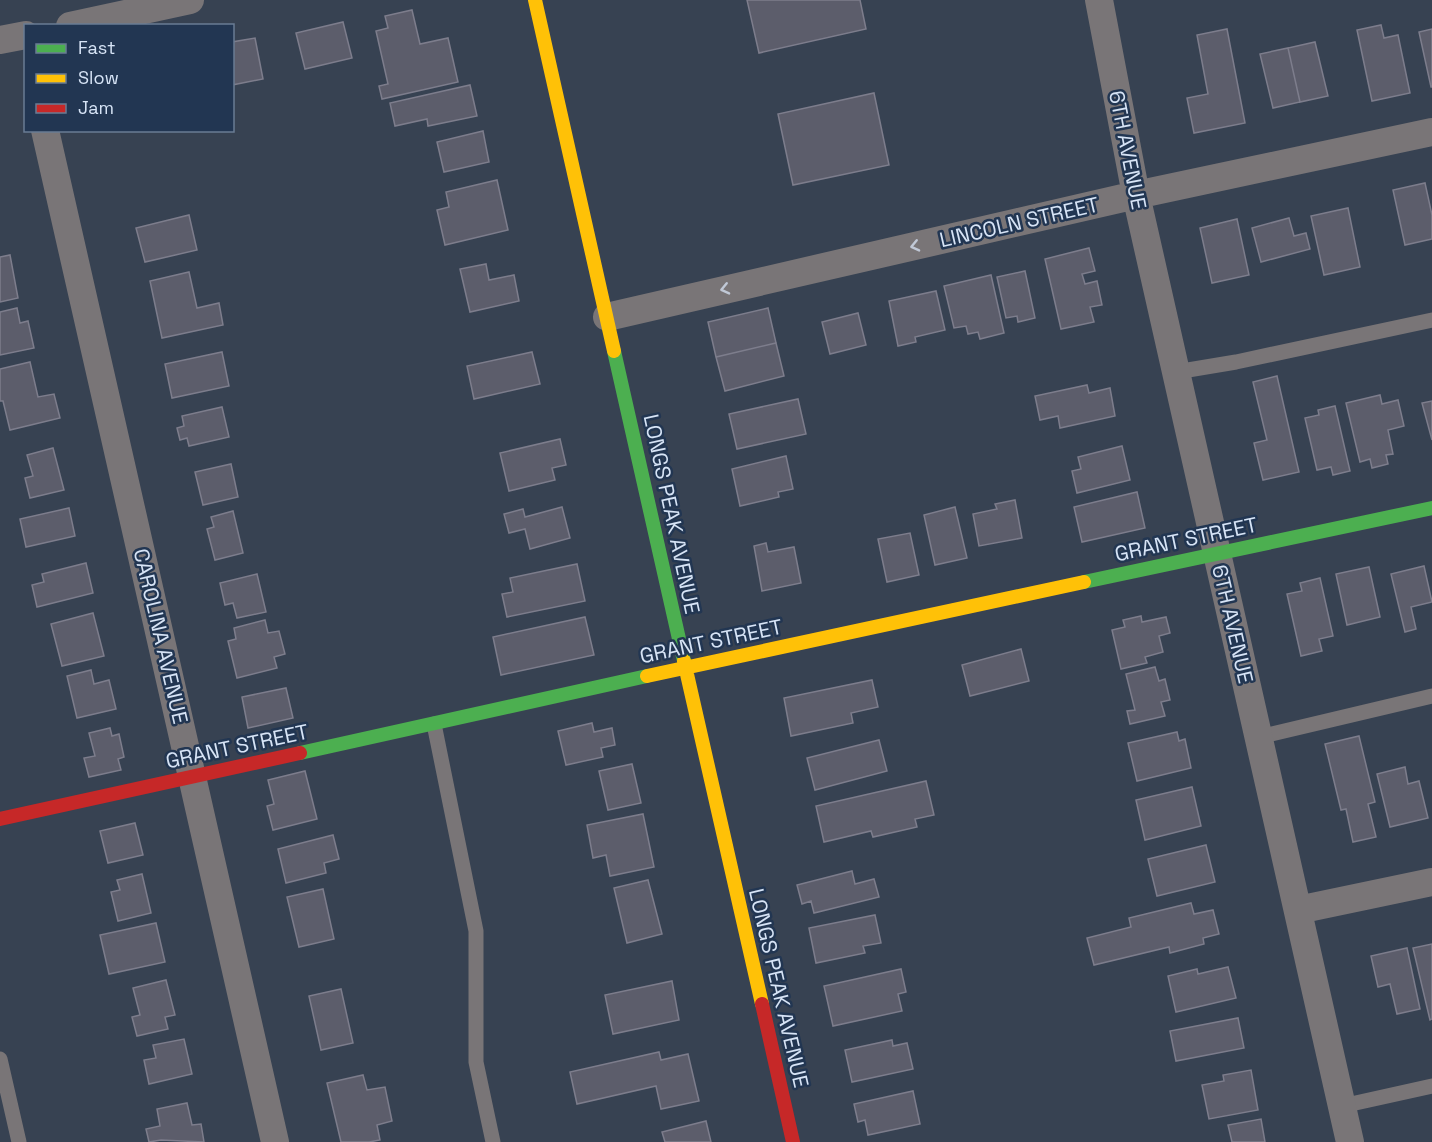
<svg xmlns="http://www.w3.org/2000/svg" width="1432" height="1142" font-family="'Space Grotesk',sans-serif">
<rect width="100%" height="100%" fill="#374252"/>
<!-- building -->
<path fill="#5c5d6b" stroke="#7d7d8c" stroke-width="1.5" d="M747,0H860L866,29L759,53Z
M412,10L420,44L448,38L458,82L382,99L379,86L388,84L376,31L388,28L385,16Z
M343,22L352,58L305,69L296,33Z
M1381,25L1384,38L1398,35L1410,93L1372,101L1357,30Z
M1227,29L1245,123L1194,133L1187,98L1208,94L1197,35Z
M1432,29V87H1431L1419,32Z
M255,38L263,79L232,85V42Z
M1315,42L1328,96L1300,102L1288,48Z
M1288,48L1300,102L1273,108L1260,54Z
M470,85L477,116L428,126L427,119L395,126L390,103Z
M874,93L889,165L793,185L778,114Z
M483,131L489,162L444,172L437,142Z
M497,180L508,230L445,245L437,210L449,207L446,192Z
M1425,183L1432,215V239L1405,245L1393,190Z
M1348,208L1360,267L1324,275L1311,216Z
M189,215L197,250L145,262L136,228Z
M1289,218L1294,236L1306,233L1310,249L1261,262L1252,228Z
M1237,219L1249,275L1212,283L1200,228Z
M1089,248L1095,271L1082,274L1085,284L1097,281L1102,305L1090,307L1094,322L1061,329L1045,259Z
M10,255L18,298L0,302V257Z
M486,264L489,280L514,275L519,301L470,312L460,269Z
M1025,271L1035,318L1018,322L1017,316L1006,318L997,277Z
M189,272L197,308L219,303L223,325L162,338L150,281Z
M991,275L1004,333L980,339L978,332L968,334L966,326L954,328L944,286Z
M936,291L945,330L915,337L916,342L898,346L889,301Z
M17,308L20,323L28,321L34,348L0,355V312Z
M768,308L776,343L716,357L708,322Z
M858,313L866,345L830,354L822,322Z
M776,343L784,376L725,391L716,357Z
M222,352L229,386L172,398L165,364Z
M532,352L540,384L474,399L467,366Z
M30,362L38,397L54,394L60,418L10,430L3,401H0V369Z
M1277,376L1299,472L1263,480L1254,443L1267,440L1253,382Z
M1087,385L1089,393L1110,388L1115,416L1060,428L1058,416L1040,420L1035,396Z
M1380,395L1382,404L1398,400L1404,426L1388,430L1393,454L1386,455L1388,464L1372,468L1370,459L1360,462L1346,403Z
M798,399L806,434L737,449L729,414Z
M1432,401V440L1422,403Z
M1335,406L1350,471L1333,475L1331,467L1317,470L1305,418L1319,415L1318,410Z
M222,407L229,437L189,446L187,438L180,440L177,428L184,426L182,416Z
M560,439L566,465L552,468L555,480L509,491L500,453Z
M1122,446L1130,480L1077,493L1072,471L1081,469L1078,457Z
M53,448L64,490L30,498L25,478L33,476L27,455Z
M786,456L793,489L778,492L779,497L740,506L732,469Z
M231,464L238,497L203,505L195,472Z
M1137,492L1145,528L1082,542L1074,507Z
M1015,500L1022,538L979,546L973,514L997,509L995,504Z
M562,507L570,538L530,549L525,529L509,533L504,514L523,509L525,517Z
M955,507L967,558L935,565L924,515Z
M69,508L75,536L26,547L20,519Z
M233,511L243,553L215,560L207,529L214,527L211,517Z
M910,533L919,575L887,582L878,539Z
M766,543L768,552L794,547L801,583L762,591L754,546Z
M86,563L93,593L37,607L32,585L44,582L42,574Z
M577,564L585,601L507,617L502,594L513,592L510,578Z
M1424,566L1432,602L1411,607L1416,629L1405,632L1391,574Z
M1369,567L1380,617L1347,625L1336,574Z
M257,574L266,612L237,618L233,603L225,605L220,583Z
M1320,578L1333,636L1319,639L1322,651L1301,656L1287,594L1302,591L1300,583Z
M93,613L104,656L62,666L51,624Z
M1141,616L1142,622L1166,617L1170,633L1159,636L1163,652L1145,657L1147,663L1121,669L1112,630L1125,627L1123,620Z
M585,617L594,655L501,675L493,637Z
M265,620L268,633L279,631L285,654L274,657L277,668L237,678L228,641L236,639L234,628Z
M1021,649L1029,681L970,696L962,665Z
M1155,667L1159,681L1165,679L1170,700L1161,702L1165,716L1130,724L1127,711L1135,710L1126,674Z
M91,670L94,684L109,680L116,709L77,718L67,676Z
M872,680L878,707L851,713L853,723L791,736L784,698Z
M286,688L293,718L248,728L242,697Z
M592,723L594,732L612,728L615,745L601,748L603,757L566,765L558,731Z
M110,728L112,736L119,734L124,757L118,759L121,770L89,777L84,758L95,756L89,733Z
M1177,732L1179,741L1185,739L1191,768L1137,781L1128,743Z
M1359,736L1375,802L1368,804L1376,837L1353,842L1346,809L1341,810L1325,744Z
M879,740L887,771L815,790L807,758Z
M632,764L641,803L608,810L599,771Z
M1405,767L1408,784L1419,781L1428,818L1390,827L1377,774Z
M305,771L317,819L273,830L267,806L274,804L268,780Z
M926,781L934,815L915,819L917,827L873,837L871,831L824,842L816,806Z
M1192,787L1201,826L1145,840L1136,800Z
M643,814L654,867L610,876L606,855L593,858L587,825Z
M135,823L143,855L108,863L100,831Z
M333,835L339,859L324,863L326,873L286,883L278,849Z
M1206,845L1215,882L1157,896L1148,859Z
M852,871L855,884L874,879L879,897L814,913L811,901L802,904L797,885Z
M142,874L151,913L118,921L111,892L120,890L117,880Z
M648,880L662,934L627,943L614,888Z
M323,889L334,939L299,947L287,897Z
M1191,903L1194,914L1213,910L1219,934L1203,938L1204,944L1170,953L1169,947L1094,965L1087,938L1131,927L1129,918Z
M875,915L881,943L863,946L865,953L816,963L809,928Z
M156,923L165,962L109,974L100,935Z
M1432,944V1019L1430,1020L1413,948Z
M1407,948L1420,1009L1397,1014L1390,984L1378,987L1371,956Z
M1228,967L1236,998L1176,1012L1168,976L1197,969L1198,974Z
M901,969L906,992L898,994L902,1011L833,1026L824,986Z
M166,980L175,1015L165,1017L168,1029L137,1036L132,1017L140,1015L133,988Z
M672,981L679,1020L613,1034L605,995Z
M341,989L353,1043L321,1050L309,996Z
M1238,1018L1244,1048L1176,1061L1170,1031Z
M184,1039L192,1074L149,1084L144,1060L156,1058L153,1045Z
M892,1040L893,1046L907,1043L913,1069L852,1082L845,1050Z
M659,1052L661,1060L688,1054L699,1101L661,1109L656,1086L577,1104L570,1072Z
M1251,1070L1258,1110L1209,1119L1202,1085L1224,1081L1223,1075Z
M363,1075L367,1090L385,1087L392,1121L377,1125L380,1140L369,1142H341L327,1083Z
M913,1091L920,1124L868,1135L865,1120L858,1122L854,1104Z
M187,1103L192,1125L201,1124L204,1142L161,1140L149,1142L146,1129L160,1126L157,1109Z
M1261,1119L1265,1142H1232L1228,1125Z
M706,1121L711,1142H665L662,1132Z"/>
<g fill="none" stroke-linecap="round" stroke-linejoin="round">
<!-- lane -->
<path stroke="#797577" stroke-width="15" d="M1176,372L1236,362L1432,320
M434,724L476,931V1062L493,1142
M1259,737L1432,696
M0,1059L19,1142
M1342,1106L1432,1086"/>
<!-- street -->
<path stroke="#797577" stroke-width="28" d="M1099,0L1136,195L1350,1142
M70,26L190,0
M0,40L26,35
M45,130L275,1142
M607,317L1136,195L1432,132
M1298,910L1432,882"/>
<!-- fast -->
<path stroke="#4caf50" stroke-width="14" d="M614,351L684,661
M1084,582L1432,508
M300,753L647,676"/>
<!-- slow -->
<path stroke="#ffc107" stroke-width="14" d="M535,0L614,351
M684,661L762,1004
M647,676L1084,582"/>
<!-- jam -->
<path stroke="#c62828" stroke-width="14" d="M0,819L300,753
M762,1004L793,1142"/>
</g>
<!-- one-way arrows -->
<defs><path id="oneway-chevron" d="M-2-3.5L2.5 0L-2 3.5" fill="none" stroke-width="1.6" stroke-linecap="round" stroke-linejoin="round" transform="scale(1.5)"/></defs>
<g stroke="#c0c8d6">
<use href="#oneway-chevron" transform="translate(915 246) rotate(167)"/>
<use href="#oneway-chevron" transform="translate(725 289) rotate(167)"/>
</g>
<g text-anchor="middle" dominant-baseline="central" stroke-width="5" stroke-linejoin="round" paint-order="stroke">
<!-- street labels -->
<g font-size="21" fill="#d7e4f6" stroke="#223652">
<text transform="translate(1128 150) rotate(79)">6TH AVENUE</text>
<text transform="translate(1019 222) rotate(-13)">LINCOLN STREET</text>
<text transform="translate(672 514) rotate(78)">LONGS PEAK AVENUE</text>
<text transform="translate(1186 539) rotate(-12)">GRANT STREET</text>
<text transform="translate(1233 624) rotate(77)">6TH AVENUE</text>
<text transform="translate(161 636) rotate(77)">CAROLINA AVENUE</text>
<text transform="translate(711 641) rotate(-12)">GRANT STREET</text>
<text transform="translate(237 746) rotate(-12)">GRANT STREET</text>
<text transform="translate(779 988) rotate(77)">LONGS PEAK AVENUE</text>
</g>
</g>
<!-- legend -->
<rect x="24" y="24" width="210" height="108" fill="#223652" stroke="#6a7c94" stroke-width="1.5"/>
<rect x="36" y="44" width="30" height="9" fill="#4caf50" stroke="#6a7c94" stroke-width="1.5"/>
<text x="78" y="54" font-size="18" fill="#d7e4f6">Fast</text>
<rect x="36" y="74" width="30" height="9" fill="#ffc107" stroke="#6a7c94" stroke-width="1.5"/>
<text x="78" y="84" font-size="18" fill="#d7e4f6">Slow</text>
<rect x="36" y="104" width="30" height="9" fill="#c62828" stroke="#6a7c94" stroke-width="1.5"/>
<text x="78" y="114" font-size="18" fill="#d7e4f6">Jam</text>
</svg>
